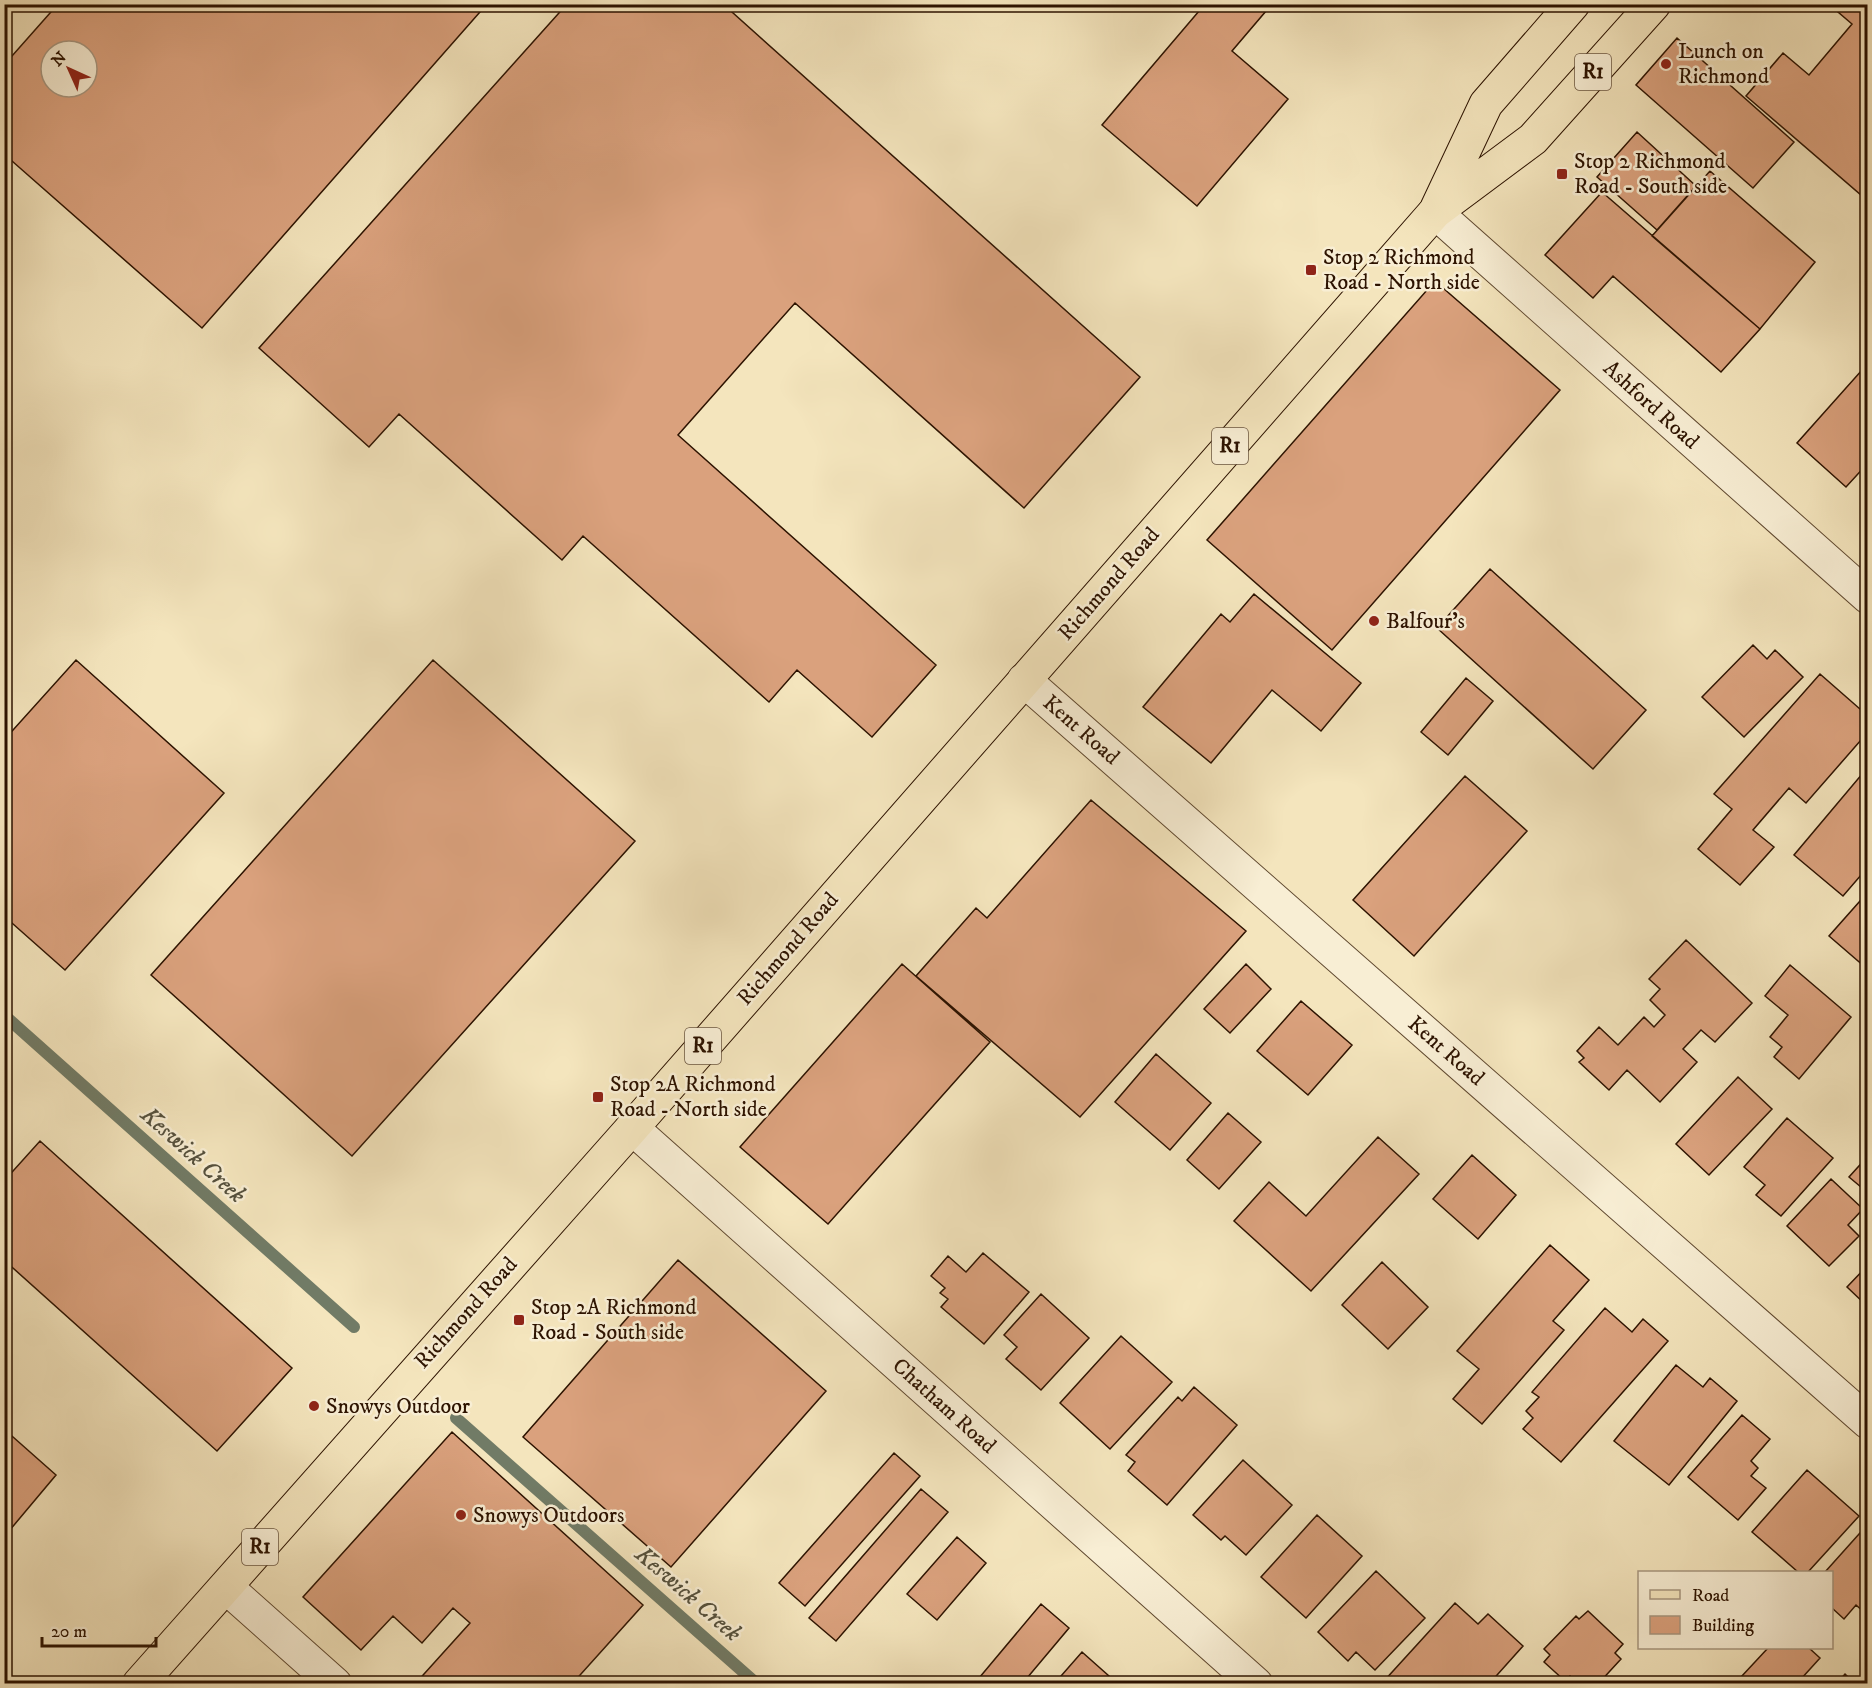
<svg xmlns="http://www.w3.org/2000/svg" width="1872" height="1688" font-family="'IM FELL DW Pica',serif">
<rect width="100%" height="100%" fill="#f4e5bd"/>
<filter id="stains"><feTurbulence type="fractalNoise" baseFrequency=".00333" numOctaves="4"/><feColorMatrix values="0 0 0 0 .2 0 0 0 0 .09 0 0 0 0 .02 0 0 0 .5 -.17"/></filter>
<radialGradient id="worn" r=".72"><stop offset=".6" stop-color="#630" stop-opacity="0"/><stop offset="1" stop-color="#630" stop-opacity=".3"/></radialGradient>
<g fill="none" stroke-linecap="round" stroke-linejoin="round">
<!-- stream -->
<path stroke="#717b66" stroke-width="12" d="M4,1015L354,1327
M456,1418L757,1684"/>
</g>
<!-- building -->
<path fill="#daa17d" stroke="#2d1300" stroke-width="1.5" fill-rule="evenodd" d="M58,4H487L202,328L4,154V65ZM51,51H87V87H51Z
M567,4H723L1140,377L1024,508L795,303L678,435L936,665L872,737L797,670L769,702L583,536L562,560L399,414L369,447L259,348Z
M1205,4H1272L1232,51L1288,99L1197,206L1102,125Z
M1832,4H1868V201L1746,96L1783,53L1809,75L1852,24L1831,6Z
M1677,38L1794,142L1753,188L1636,85Z
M1637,132L1696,186L1657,230L1597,177Z
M1710,171L1815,262L1760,329L1652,236Z
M1602,192L1760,329L1721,372L1613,276L1593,298L1545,255Z
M1435,281L1560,390L1332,650L1207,540Z
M1862,370L1868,375V463L1846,487L1797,443Z
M1490,569L1646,710L1593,769L1437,628Z
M1254,594L1361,683L1321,731L1272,690L1211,763L1143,707L1221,614L1230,622Z
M1753,645L1767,659L1775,650L1803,677L1744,737L1702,697Z
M76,660L224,793L65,970L4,916V740Z
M433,660L635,841L352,1156L151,975Z
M1820,674L1868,716V732L1806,803L1789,788L1753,830L1774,847L1740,885L1698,849L1732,809L1714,794Z
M1466,678L1493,701L1448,755L1421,732Z
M1868,767V867L1843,896L1794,855Z
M1465,776L1527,831L1414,956L1353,900Z
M1091,800L1246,931L1080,1117L916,976L976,908L987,918Z
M1868,892V964L1865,967L1829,936Z
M1686,940L1752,1003L1715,1042L1701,1030L1683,1049L1697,1062L1660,1102L1627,1070L1609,1090L1579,1062L1584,1058L1577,1051L1599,1027L1618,1045L1644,1017L1654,1027L1665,1015L1650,1000L1660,989L1649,979Z
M902,964L990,1042L828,1224L740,1147Z
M1246,964L1271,989L1230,1033L1204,1009Z
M1790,965L1851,1017L1799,1079L1774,1057L1782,1047L1770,1037L1788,1015L1765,996Z
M1301,1001L1352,1045L1308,1095L1257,1051Z
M1156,1054L1211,1103L1170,1150L1115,1102Z
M1738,1077L1772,1109L1709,1175L1676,1144Z
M1228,1113L1261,1142L1219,1189L1187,1160Z
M1787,1118L1833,1158L1781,1216L1756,1195L1765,1185L1744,1167Z
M1378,1137L1419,1174L1311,1291L1234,1221L1269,1182L1306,1216Z
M40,1141L292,1368L217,1451L4,1260V1181Z
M1472,1155L1516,1195L1478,1239L1433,1199Z
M1868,1156V1193L1849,1177Z
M1831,1179L1863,1209L1848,1225L1859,1236L1829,1266L1787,1226Z
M1550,1245L1589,1280L1553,1321L1564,1330L1482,1424L1453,1399L1479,1369L1457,1351Z
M983,1253L1029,1292L984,1344L941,1307L948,1299L940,1293L945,1288L931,1276L948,1256L966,1272Z
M678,1260L826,1391L671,1567L523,1437Z
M1382,1262L1428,1307L1388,1349L1342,1305Z
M1868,1265V1305L1867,1306L1847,1287Z
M1041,1294L1089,1338L1041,1390L1006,1359L1017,1347L1004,1335Z
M1605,1308L1632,1332L1643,1319L1668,1341L1561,1462L1523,1429L1533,1418L1526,1411L1539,1397L1532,1392Z
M1121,1336L1172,1382L1110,1449L1060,1403Z
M1676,1365L1703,1387L1710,1378L1737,1401L1669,1485L1614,1441Z
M1194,1387L1237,1425L1167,1505L1128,1471L1135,1462L1126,1455L1178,1397L1182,1401Z
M1742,1415L1770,1439L1751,1461L1758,1468L1751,1476L1766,1488L1738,1520L1688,1477Z
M4,1429L56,1475L4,1537Z
M452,1432L643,1605L572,1684H415L470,1623L453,1608L422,1643L393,1616L361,1650L303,1597Z
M894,1453L920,1476L805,1606L779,1583Z
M1243,1460L1292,1505L1246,1555L1225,1536L1221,1540L1193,1515Z
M1807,1470L1859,1516L1808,1572H1798L1752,1532Z
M921,1489L948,1512L836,1641L809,1618Z
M1317,1515L1362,1556L1306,1618L1261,1577Z
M1868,1524V1610L1865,1613L1856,1605L1844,1619L1832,1608V1572H1825Z
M957,1537L986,1563L937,1620L907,1594Z
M1376,1571L1425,1618L1375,1670L1356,1652L1348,1661L1318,1632Z
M1455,1603L1478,1624L1488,1614L1523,1646L1489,1684H1388L1384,1681Z
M1041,1604L1069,1628L1022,1684H974Z
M1588,1611L1623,1644L1615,1653L1621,1659L1598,1684H1578L1570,1676L1565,1681L1544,1662L1550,1655L1544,1649L1576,1616L1579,1619Z
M1768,1648H1809L1820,1658L1801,1679L1806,1684H1748L1741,1677Z
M1082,1652L1118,1684H1054Z
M1845,1674L1855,1684H1836Z
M266,1682L267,1684H231L232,1683Z"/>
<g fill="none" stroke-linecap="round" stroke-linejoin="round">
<!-- minor casing -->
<g stroke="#5f482f" stroke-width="35">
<path id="minor" d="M1435,212L1868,597
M1024,680L1868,1422
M632,1128L1256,1684
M226,1587L335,1684"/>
</g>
<!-- major casing -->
<g stroke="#2d1300" stroke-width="35">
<path id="major" d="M1437,208L1486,104L1573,4
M139,1684L632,1128L1435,212L1533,139L1654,4"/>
</g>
<!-- minor -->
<use href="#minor" stroke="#f8eed4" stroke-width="33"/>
<!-- major -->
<use href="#major" stroke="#f4e5bd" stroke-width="33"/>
</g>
<!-- markers -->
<g fill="#8f2418" stroke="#f8eed4" stroke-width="2">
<circle cx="1666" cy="64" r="6"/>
<rect x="1556" y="168" width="12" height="12" rx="3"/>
<rect x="1305" y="264" width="12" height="12" rx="3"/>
<circle cx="1374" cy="621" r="6"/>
<rect x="592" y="1091" width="12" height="12" rx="3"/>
<rect x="513" y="1314" width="12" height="12" rx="3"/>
<circle cx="314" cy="1406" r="6"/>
<circle cx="461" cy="1515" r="6"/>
</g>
<g text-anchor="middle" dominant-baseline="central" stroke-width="5" stroke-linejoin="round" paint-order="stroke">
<!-- shield labels -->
<g fill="#f8eed4" stroke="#6a5540" stroke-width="1.5">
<rect x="1575" y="54" width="36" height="36" rx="4.5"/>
<rect x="1212" y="428" width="36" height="36" rx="4.5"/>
<rect x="685" y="1028" width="36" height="36" rx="4.5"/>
<rect x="242" y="1529" width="36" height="36" rx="4.5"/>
</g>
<g font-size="21" font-weight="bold" fill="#2d1300">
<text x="1593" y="72">R1</text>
<text x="1230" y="446">R1</text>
<text x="703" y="1046">R1</text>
<text x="260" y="1547">R1</text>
</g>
<!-- poi labels -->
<g font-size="22" fill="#2d1300" stroke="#f8eed4" text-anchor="start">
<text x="1678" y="51">Lunch on<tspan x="1678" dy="25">Richmond</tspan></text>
<text x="1574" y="161">Stop 2 Richmond<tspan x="1574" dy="25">Road - South side</tspan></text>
<text x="1323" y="257">Stop 2 Richmond<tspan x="1323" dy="25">Road - North side</tspan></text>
<text x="1386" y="621">Balfour's</text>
<text x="610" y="1084">Stop 2A Richmond<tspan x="610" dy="25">Road - North side</tspan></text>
<text x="531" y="1307">Stop 2A Richmond<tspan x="531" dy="25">Road - South side</tspan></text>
<text x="326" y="1406">Snowys Outdoor</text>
<text x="473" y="1515">Snowys Outdoors</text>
</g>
<!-- street labels -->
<g font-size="22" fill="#2d1300" stroke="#f8eed4">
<text transform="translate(1651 405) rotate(42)">Ashford Road</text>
<text transform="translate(1109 584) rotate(-49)">Richmond Road</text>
<text transform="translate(1081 730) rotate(41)">Kent Road</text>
<text transform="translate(788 949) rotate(-49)">Richmond Road</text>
<text transform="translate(1446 1051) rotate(41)">Kent Road</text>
<text transform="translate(466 1313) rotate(-48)">Richmond Road</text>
<text transform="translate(944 1406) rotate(42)">Chatham Road</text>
</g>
<!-- water labels -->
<g font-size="24" font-style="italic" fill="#55503c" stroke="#f8eed4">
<text transform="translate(193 1155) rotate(42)">Keswick Creek</text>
<text transform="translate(688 1594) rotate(41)">Keswick Creek</text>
</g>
</g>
<!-- margin -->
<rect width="1872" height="1688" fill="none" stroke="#f4e5bd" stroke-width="24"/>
<rect x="6" y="6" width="1860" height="1676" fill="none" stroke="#2d1300" stroke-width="3"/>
<rect x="12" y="12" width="1848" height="1664" fill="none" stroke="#2d1300" stroke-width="1.5"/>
<!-- legend -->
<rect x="1638" y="1571" width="195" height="78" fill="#f8eed4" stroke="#a7967f" stroke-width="1.5"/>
<rect x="1650" y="1590" width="30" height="9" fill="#f4e5bd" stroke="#a7967f" stroke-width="1.5"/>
<text x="1692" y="1601" font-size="18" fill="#2d1300">Road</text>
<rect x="1650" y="1616" width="30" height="18" fill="#daa17d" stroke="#a7967f" stroke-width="1.5"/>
<text x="1692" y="1631" font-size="18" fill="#2d1300">Building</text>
<!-- north arrow -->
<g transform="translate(69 69) rotate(315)"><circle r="28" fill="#f8eed4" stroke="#a7967f" stroke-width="1.5"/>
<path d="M0-4.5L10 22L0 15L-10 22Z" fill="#8f2418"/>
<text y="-9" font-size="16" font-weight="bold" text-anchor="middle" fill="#2d1300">N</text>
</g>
<!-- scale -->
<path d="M42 1637v9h114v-9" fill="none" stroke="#2d1300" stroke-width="3"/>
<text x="51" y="1637" font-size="18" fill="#2d1300" stroke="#f8eed4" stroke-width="4.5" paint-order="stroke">20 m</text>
<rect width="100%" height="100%" filter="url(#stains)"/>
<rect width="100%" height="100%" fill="url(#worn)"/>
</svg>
